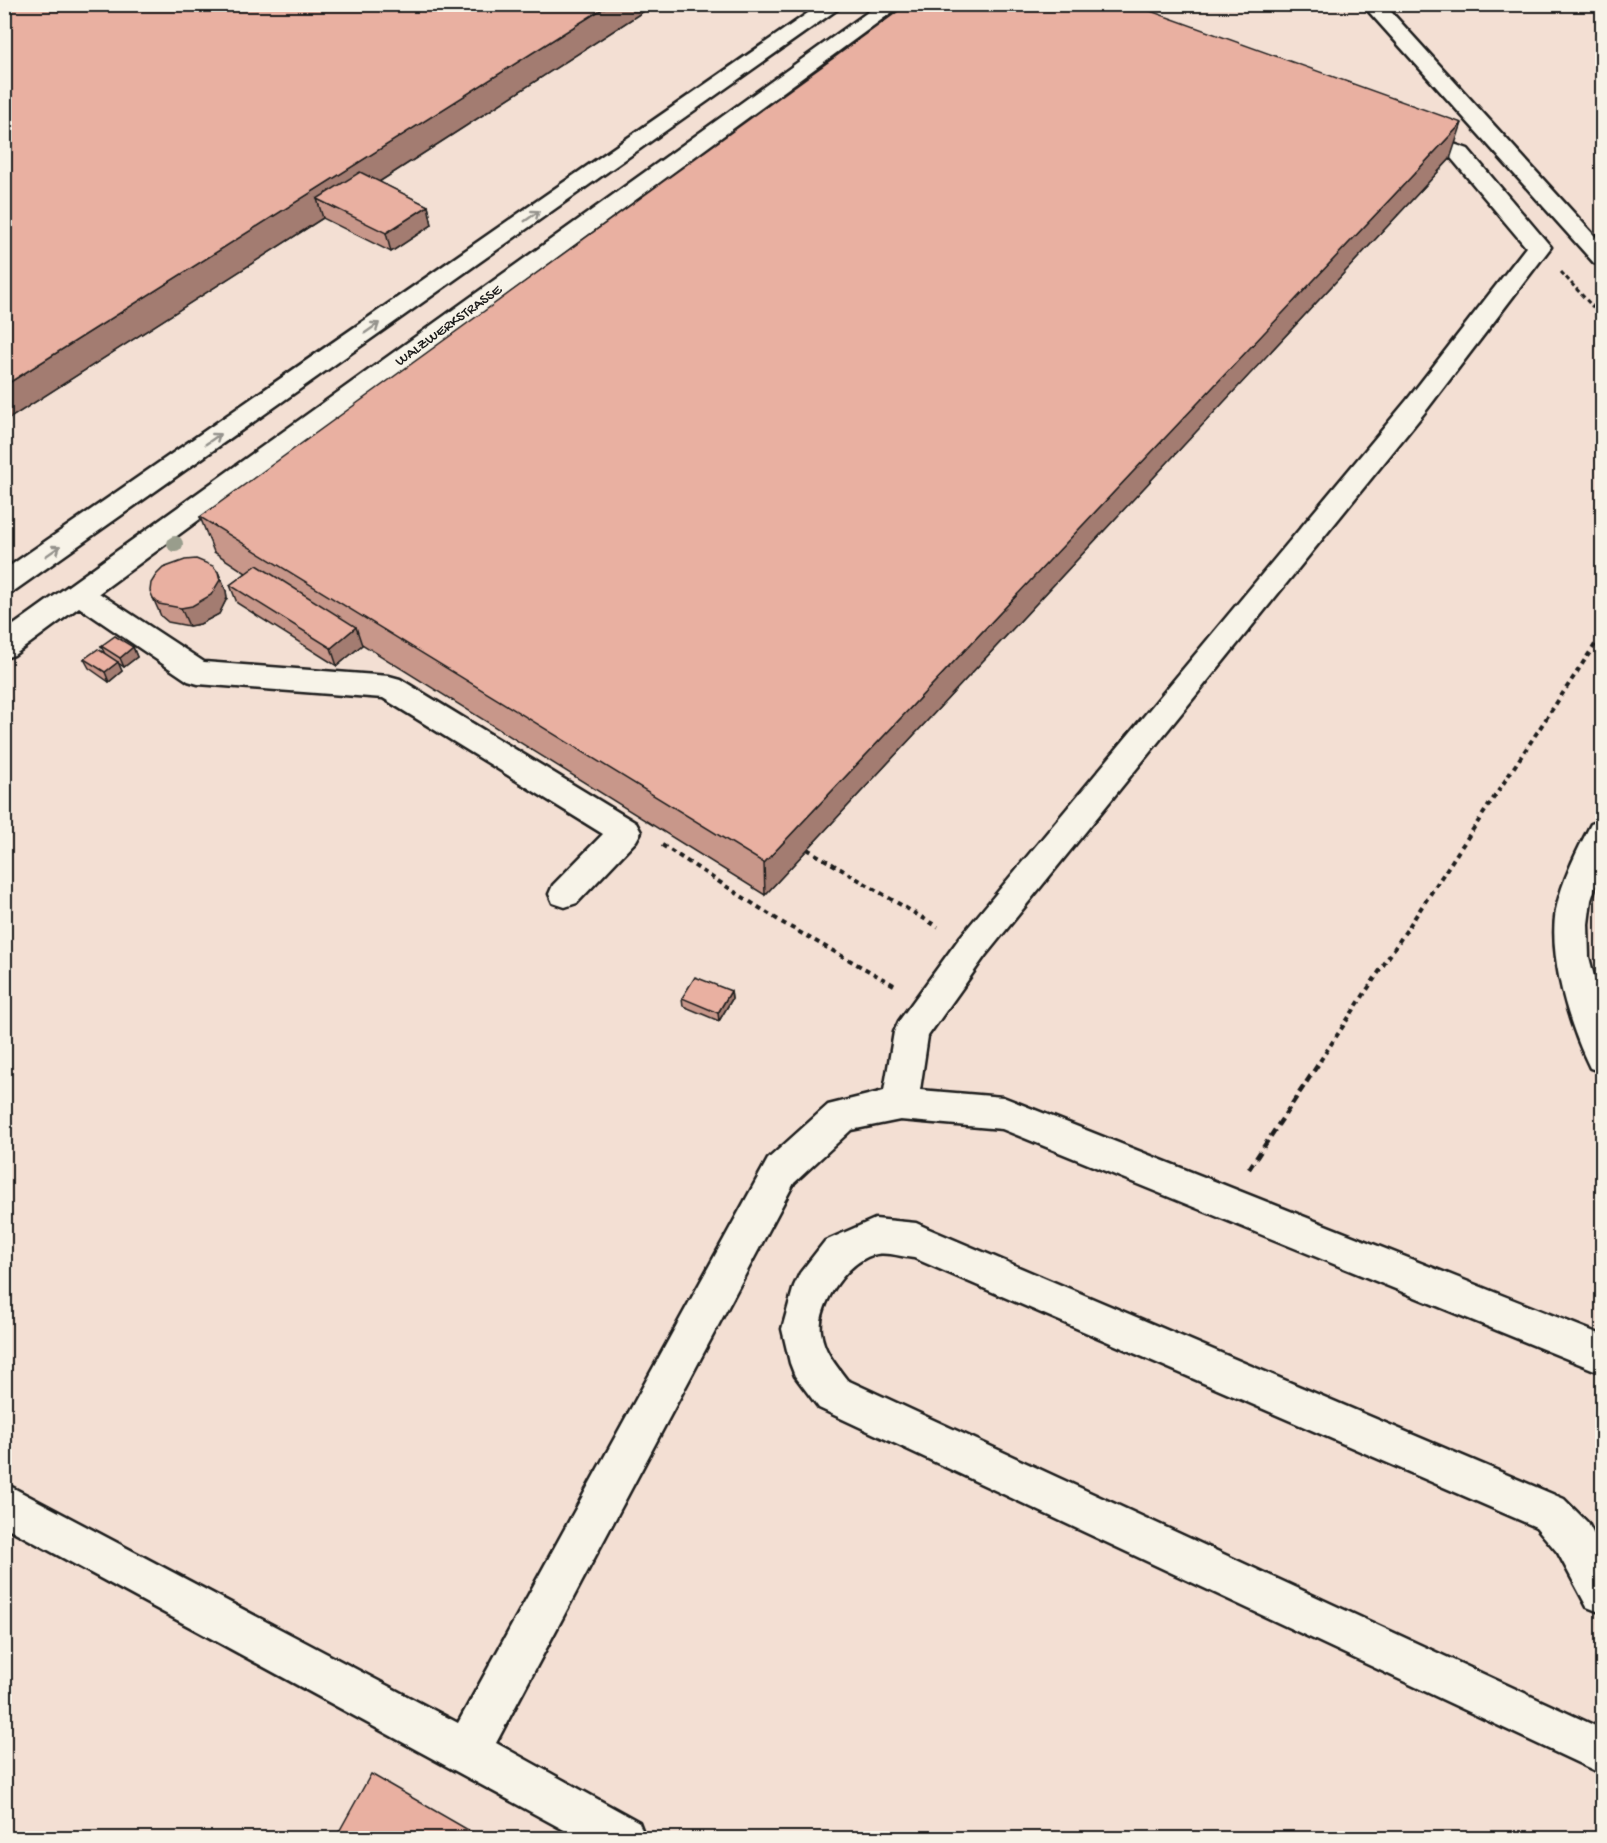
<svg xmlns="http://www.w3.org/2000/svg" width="1607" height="1843" font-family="'Gochi Hand',sans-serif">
<rect width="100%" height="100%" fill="#f7f3e8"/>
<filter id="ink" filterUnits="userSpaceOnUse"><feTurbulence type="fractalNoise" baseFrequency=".0167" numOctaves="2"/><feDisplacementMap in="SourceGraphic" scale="12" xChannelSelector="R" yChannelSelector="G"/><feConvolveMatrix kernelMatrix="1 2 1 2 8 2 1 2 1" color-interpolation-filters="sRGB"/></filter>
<g filter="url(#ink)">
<!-- built -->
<path fill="#f3dfd3" d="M5,5H1602V1838H5Z"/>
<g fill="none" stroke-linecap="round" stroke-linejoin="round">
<!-- minor casing -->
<g stroke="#1c1c1c" stroke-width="5">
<path id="minor" d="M821,4H845L14,591L4,594V570Z
M879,4H903L99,593L204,662L389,676L400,679L636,823L641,832L636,841L577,903L565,907L553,903L549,894L553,885L603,834L383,698L198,684L188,681L79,607L14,655L4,658V632Z
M1362,4H1384L1602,244V265L1594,263Z
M1411,129L1468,149L1551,247L1425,412L985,956L928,1036L920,1090L1003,1097L1602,1335V1373L1002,1129L900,1120L851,1130L794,1183L496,1743L639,1822L645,1838H579L4,1526V1483L458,1723L768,1159L828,1105L884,1091L894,1032L899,1021L961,936L1407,400L1526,247L1452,159L1403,141L1400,136L1403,131Z
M1602,820V867L1591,900L1588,924L1589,957L1602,1008V1072L1590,1068C1569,1025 1548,957 1556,910C1562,880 1577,851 1591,824Z
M875,1219L916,1223L929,1229L1564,1499L1588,1523L1602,1551V1613L1587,1607L1558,1553L1536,1527L914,1258C903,1257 888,1252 877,1254C849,1258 817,1305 821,1332C824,1352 835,1364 847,1380L1602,1729V1774L819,1408L795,1376L790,1363L782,1329L794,1286L800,1273L825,1241Z"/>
</g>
<!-- path-far2 -->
<path stroke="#1c1c1c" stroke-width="3" stroke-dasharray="4.5 3" stroke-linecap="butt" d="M1561,272L1602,317
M1596,451L1602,441"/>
<!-- path-far1 -->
<path stroke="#1c1c1c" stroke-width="4" stroke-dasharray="5 4.5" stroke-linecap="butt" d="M662,845L783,923L894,985
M807,849L938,927
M1320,1061L1602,634"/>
<!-- path -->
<path stroke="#1c1c1c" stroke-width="4.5" stroke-dasharray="8 5" stroke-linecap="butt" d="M1249,1169L1321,1060"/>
<!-- minor -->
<use href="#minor" fill="#f7f3e8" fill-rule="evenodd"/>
</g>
<!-- trees -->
<circle fill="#999d8c" cx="175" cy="544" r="8"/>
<!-- wall -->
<path fill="#c8978a" stroke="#1c1c1c" stroke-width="1.5" d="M4,4H655L379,182L428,206L432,225L391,252L323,218L4,422Z
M1450,159L765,895L362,644V645L337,666L237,603L230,585L246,573L214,552L200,517Z
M218,572L226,591L227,598L219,614L200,624L189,626L168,622L161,616L153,598Z
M101,646L133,647L137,657L124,667L118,663L122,671L109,682L89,668L84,659L105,654Z
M731,991L732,999L719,1021L683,1006L682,998Z"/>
<!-- shaded-wall -->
<path fill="#a37b71" stroke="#1c1c1c" stroke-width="1.5" d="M610,4H655L337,209L317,199L323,218L4,422V386Z
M1462,123L1450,159L765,895L764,863Z
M428,206L432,225L391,252L386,233Z
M218,572L226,591L227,598L219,614L200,624L189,626L181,608Z
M356,627L362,645L337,666L331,648Z
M133,647L137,657L124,667L120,658Z
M118,662L122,671L109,682L105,672Z
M731,991L732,999L719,1021L718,1013Z"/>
<!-- building -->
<path fill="#e9b0a1" stroke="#1c1c1c" stroke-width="1.5" d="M4,4H610L4,386Z
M908,4H1131L1462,123L764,863L200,517Z
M360,172L428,206L386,233L317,199Z
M196,559L213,566L218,572L220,580L211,595L192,606L181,608L159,604L153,598L150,591L151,583L156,575L163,568L185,560Z
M257,565L356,627L331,648L230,585Z
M115,636L133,647L120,658L101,646Z
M98,649L118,662L105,672L84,659Z
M695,977L731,991L718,1013L682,998Z
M371,1774L484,1839H335Z"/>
<!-- one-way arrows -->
<defs><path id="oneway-shaft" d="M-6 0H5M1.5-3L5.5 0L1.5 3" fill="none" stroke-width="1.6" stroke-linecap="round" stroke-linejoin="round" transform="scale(1.5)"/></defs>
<g stroke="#94928c">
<use href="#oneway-shaft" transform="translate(532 216) rotate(-35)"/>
<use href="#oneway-shaft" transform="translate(372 328) rotate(-35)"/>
<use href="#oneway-shaft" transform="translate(213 439) rotate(-35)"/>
<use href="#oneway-shaft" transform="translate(53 551) rotate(-35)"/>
</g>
</g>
<g text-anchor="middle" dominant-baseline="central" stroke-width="4.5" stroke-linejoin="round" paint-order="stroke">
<!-- far-street labels -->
<g font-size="15" fill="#1c1c1c" stroke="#f7f3e8">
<text transform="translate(449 326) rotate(-36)">WALZWERKSTRASSE</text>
</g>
</g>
<!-- margin -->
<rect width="1607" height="1843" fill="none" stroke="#f7f3e8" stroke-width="24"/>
<rect x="12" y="12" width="1583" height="1819" fill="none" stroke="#1c1c1c" stroke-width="2" filter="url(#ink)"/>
</svg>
